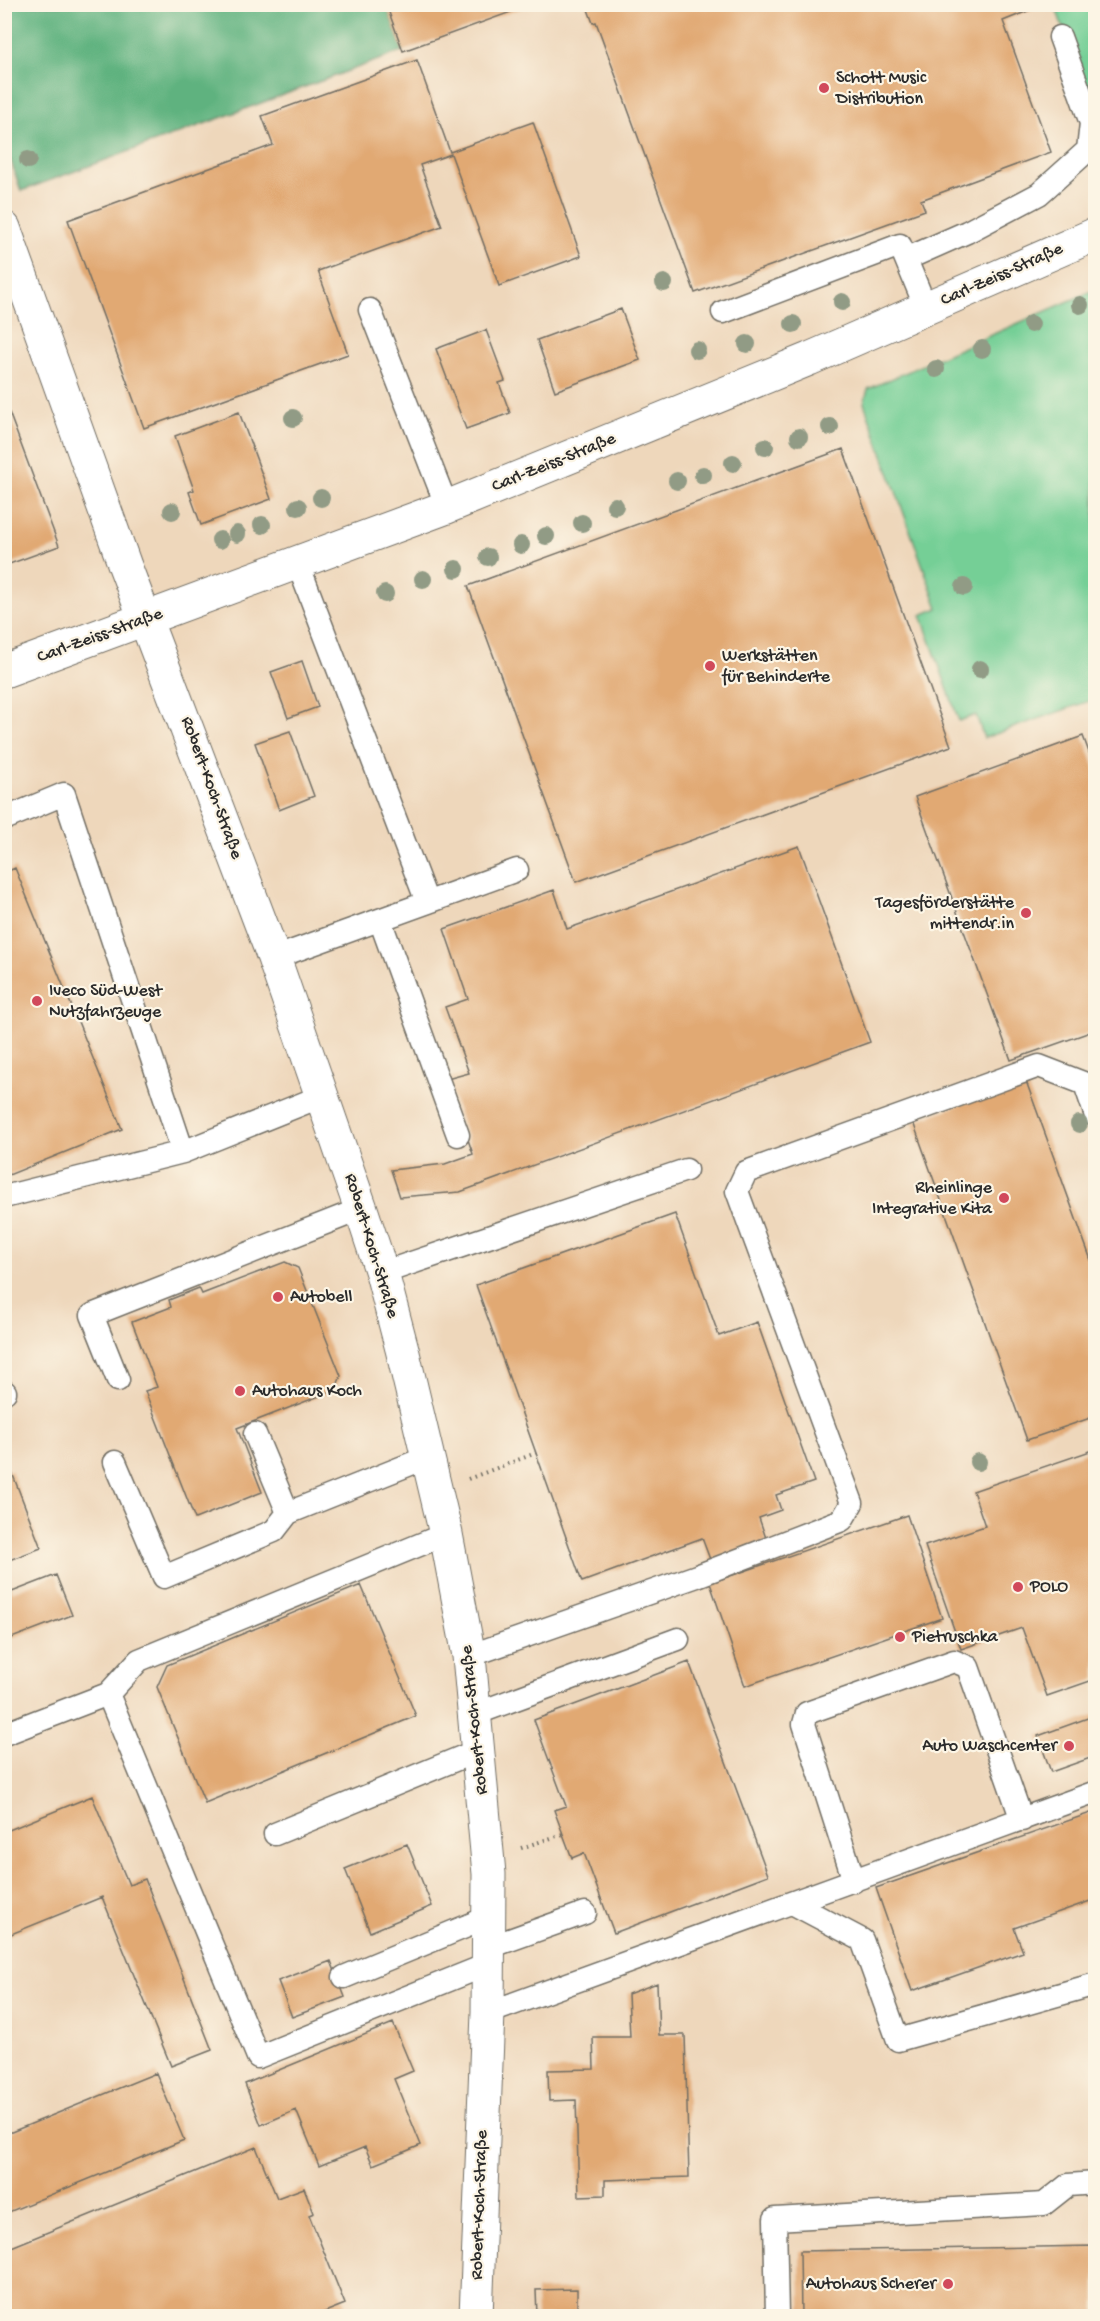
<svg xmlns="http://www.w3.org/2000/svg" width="1100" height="2321" font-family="'Gochi Hand',sans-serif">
<rect width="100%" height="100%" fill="#fcf5e5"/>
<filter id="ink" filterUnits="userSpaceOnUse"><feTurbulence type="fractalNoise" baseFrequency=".0167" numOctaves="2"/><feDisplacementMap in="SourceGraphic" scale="12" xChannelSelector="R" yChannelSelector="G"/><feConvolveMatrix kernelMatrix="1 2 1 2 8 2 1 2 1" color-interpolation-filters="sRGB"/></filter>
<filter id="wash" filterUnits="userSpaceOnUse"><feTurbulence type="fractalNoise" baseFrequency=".008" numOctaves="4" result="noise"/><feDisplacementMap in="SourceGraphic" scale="24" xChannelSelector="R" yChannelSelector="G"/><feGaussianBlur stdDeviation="1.35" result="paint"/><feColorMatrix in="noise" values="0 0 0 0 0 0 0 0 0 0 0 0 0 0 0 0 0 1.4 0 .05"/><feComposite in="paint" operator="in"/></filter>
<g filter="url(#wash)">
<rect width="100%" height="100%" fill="#f2e7cb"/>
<!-- built -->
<path fill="#eed7bb" d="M5,5H1095V2316H5Z"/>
<!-- green -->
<path fill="#74cf96" stroke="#507d60" stroke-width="1.5" d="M1055,5H1095V121Z
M1092,291H1095V699L984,738L976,715L959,721L921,615L938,608L864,403L868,389Z"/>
<!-- forest -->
<path fill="#5fb27f" stroke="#456e55" stroke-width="1.5" d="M5,5H386L403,51L21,191L5,144Z"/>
<g id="blocks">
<!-- building -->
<path fill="#e1a973" d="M386,4H530V5L403,51Z
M586,4H1045L1003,21L1051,152L921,200L925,210L695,293L596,22L593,23Z
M417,60L450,152L533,122L581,256L499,286L451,154L420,165L442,226L318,271L348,354L144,428L68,220L273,145L262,116Z
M621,309L640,360L555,391L537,340Z
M486,330L505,381L499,383L510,413L466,429L436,349Z
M4,399L59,546L4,566Z
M239,412L271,499L201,525L189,492L194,490L175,436Z
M843,449L951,746L576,882L468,586Z
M302,661L318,707L288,718L271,672Z
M290,731L314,796L279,810L255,743Z
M1083,736L1096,771V1030L1011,1060L915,797Z
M799,846L870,1042L460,1192L400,1197L391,1170L445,1164L473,1154L447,1079L469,1073L445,1007L468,999L444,929L554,890L567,929Z
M15,868L122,1129L4,1177V873Z
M1026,1081L1096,1274V1416L1027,1440L913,1122Z
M675,1214L719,1336L757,1322L814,1482L776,1495L781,1510L759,1518L767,1541L711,1562L702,1538L582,1582L476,1285Z
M285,1262L298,1268L341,1376L335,1390L237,1428L262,1492L195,1519L145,1391L157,1387L132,1322L171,1307L169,1300L199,1288L202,1294Z
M1096,1449V1679L1047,1696L1022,1628L961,1649L925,1546L985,1526L973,1491Z
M11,1470L41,1548L4,1562V1473Z
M907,1515L942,1618L745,1686L710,1583Z
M5,1572L12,1592L56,1575L72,1615L4,1641Z
M361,1585L416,1716L205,1803L157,1687L167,1665Z
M689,1662L768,1875L614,1933L584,1853L572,1858L554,1810L566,1806L534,1720Z
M1096,1715V1756L1051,1772L1038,1736Z
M92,1796L129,1885L145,1879L212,2050L171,2066L102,1897L4,1937V1832Z
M1096,1811V1899L1014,1928L1023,1952L912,1991L876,1888Z
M407,1844L432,1906L370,1932L345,1869Z
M331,1961L345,1997L292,2017L278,1981Z
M657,1983L659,2035H685L689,2177L605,2180V2195L579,2196L576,2100L549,2101L548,2070L594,2069L593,2037H630L628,1994Z
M393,2023L413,2071L394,2079L421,2145L373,2165L365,2147L319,2166L296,2110L261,2125L245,2084Z
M156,2073L184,2140L4,2214V2135Z
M256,2147L277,2198L304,2188L314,2213L309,2215L345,2304L315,2316H4V2250Z
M1096,2246V2316H801L800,2251Z
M577,2289V2316H537L536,2290Z"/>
</g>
</g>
<g filter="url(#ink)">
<use href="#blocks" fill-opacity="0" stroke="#716d63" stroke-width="1.5"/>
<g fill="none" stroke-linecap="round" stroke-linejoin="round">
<!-- lane casing -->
<g stroke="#716d63" stroke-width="25">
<path id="lane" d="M906,259L967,232L1039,194L1088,150L1091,123L1060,37
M370,310L447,507
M723,312L900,245L926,308
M298,564L427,902
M4,819L64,794L183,1152
M380,920L458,1135
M274,958L517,870
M1085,1084L1096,1116
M4,1197L183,1152L322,1096
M382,1273L686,1170
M118,1380L92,1315L361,1209
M4,1392H5
M255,1434L288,1513
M115,1462L164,1577L274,1531L288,1513L428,1457
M469,1656L697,1576L842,1520L852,1503L737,1191L746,1172L1039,1066L1096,1088
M108,1694L258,2057L489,1964
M475,1714L678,1639
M4,1734L108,1694L139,1660L446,1534
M275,1834L479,1750
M854,1881L804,1724L807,1713L954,1661L968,1667L1022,1820
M792,1903L862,1940L898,2040L1096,1984
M490,1947L585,1913
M344,1977L489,1917
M488,2013L1096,1792
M777,2316L775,2219L1044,2204L1068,2185L1096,2183"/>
</g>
<!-- street casing -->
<g stroke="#716d63" stroke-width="35">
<path id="street" d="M4,228L125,566L274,958L361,1209L382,1273L402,1349L446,1534L469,1656L489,1874L488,2013L476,2316
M4,671L447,507L809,359L1096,234"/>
</g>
<!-- path -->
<path stroke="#716d63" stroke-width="4" stroke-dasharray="1.5 4.5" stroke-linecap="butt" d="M468,1479L536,1453
M521,1848L563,1834"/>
<!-- lane -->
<use href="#lane" stroke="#fff" stroke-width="22"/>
<!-- street -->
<use href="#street" stroke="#fff" stroke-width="33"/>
</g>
<!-- trees -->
<g fill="#919b85">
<circle cx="28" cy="160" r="9"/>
<circle cx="664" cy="283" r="9"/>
<circle cx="842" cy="302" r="9"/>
<circle cx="1080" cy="305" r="9"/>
<circle cx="793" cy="324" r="9"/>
<circle cx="1031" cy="324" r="9"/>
<circle cx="747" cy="344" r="9"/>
<circle cx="982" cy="349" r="9"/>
<circle cx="697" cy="350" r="9"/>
<circle cx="936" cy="369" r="9"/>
<circle cx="293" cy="418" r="9"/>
<circle cx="830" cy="427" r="9"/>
<circle cx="799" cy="437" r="9"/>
<circle cx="765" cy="447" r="9"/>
<circle cx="733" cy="463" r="9"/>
<circle cx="703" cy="475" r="9"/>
<circle cx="677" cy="481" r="9"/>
<circle cx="321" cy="498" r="9"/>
<circle cx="615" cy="506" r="9"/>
<circle cx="298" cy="507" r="9"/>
<circle cx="172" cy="511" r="9"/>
<circle cx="582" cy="523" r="9"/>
<circle cx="262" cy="525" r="9"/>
<circle cx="237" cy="534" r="9"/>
<circle cx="546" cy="536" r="9"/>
<circle cx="220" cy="540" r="9"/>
<circle cx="521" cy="545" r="9"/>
<circle cx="488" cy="557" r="9"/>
<circle cx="456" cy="569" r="9"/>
<circle cx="423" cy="579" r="9"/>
<circle cx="964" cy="587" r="9"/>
<circle cx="385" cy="594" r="9"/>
<circle cx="980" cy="669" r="9"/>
<circle cx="1079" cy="1124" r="9"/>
<circle cx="978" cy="1462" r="9"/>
</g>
</g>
<!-- markers -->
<g fill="#d1495b" stroke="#fcf5e5" stroke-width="2">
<circle cx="824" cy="88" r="6"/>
<circle cx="710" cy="666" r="6"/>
<circle cx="1026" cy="913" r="6"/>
<circle cx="37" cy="1001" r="6"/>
<circle cx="1004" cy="1198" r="6"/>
<circle cx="278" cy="1297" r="6"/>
<circle cx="240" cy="1391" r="6"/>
<circle cx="1018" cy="1587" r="6"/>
<circle cx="900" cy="1637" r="6"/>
<circle cx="1069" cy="1746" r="6"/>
<circle cx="948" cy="2284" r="6"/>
</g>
<g text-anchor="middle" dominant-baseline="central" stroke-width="4.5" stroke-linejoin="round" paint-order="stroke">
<!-- poi labels -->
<g font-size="18" fill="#2b2b2b" stroke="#fcf5e5" text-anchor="start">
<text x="836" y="78">Schott Music<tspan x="836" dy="21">Distribution</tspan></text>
<text x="722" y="656">Werkstätten<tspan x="722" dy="21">für Behinderte</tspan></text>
<text x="1014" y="903" text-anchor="end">Tagesförderstätte<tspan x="1014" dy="21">mittendr.in</tspan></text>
<text x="49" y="991">Iveco Süd-West<tspan x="49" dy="21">Nutzfahrzeuge</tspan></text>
<text x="992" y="1188" text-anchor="end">Rheinlinge<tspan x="992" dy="21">Integrative Kita</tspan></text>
<text x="290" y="1297">Autobell</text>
<text x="252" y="1391">Autohaus Koch</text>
<text x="1030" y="1587">POLO</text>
<text x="912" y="1637">Pietruschka</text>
<text x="1057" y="1746" text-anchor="end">Auto Waschcenter</text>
<text x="936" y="2284" text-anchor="end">Autohaus Scherer</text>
</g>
<!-- street labels -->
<g font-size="18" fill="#2b2b2b" stroke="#fcf5e5">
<text transform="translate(1002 275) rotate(-24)">Carl-Zeiss-Straße</text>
<text transform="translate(554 463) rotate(-22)">Carl-Zeiss-Straße</text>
<text transform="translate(100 636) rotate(-20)">Carl-Zeiss-Straße</text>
<text transform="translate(211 788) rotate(70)">Robert-Koch-Straße</text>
<text transform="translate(371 1246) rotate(73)">Robert-Koch-Straße</text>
<text transform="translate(475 1720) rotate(-96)">Robert-Koch-Straße</text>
<text transform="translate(480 2205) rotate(-88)">Robert-Koch-Straße</text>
</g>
</g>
<!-- margin -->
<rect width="1100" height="2321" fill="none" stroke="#fcf5e5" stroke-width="24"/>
</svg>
